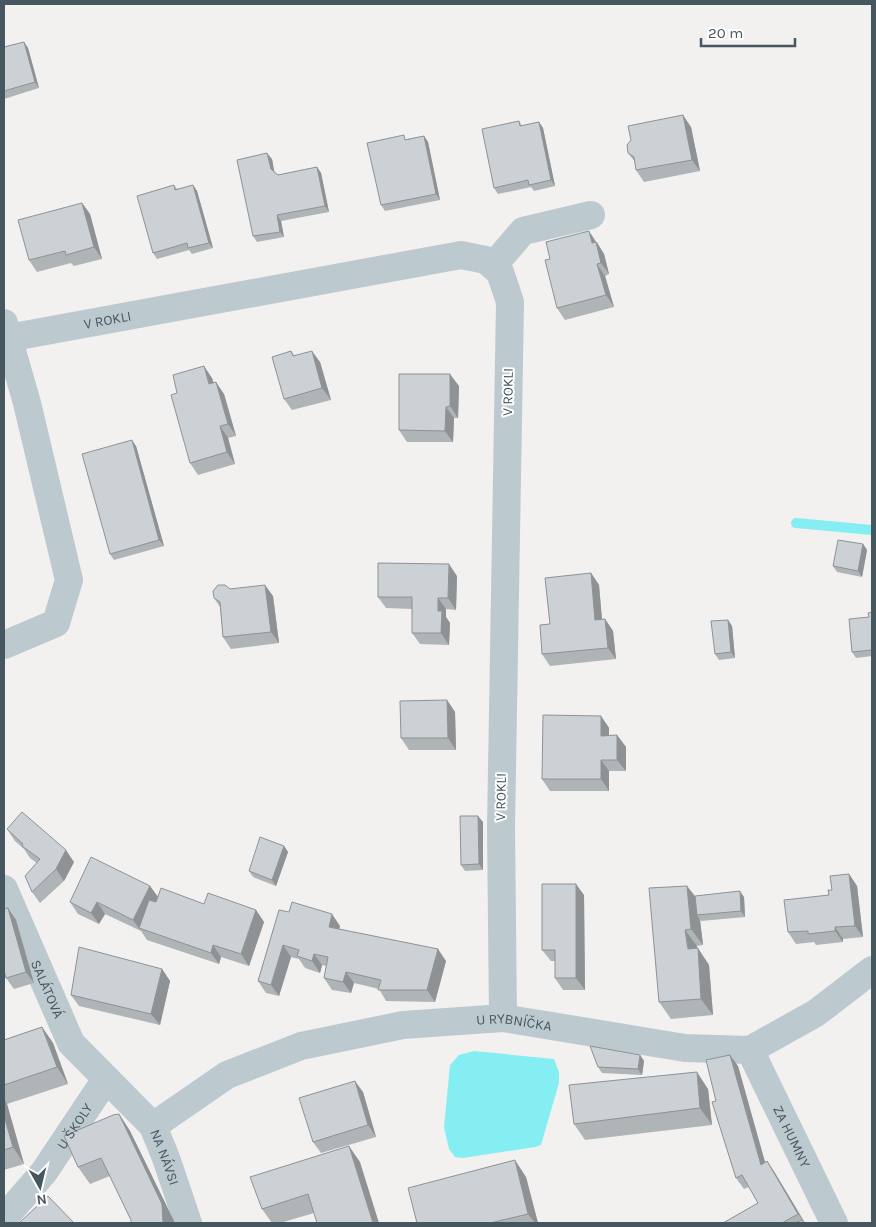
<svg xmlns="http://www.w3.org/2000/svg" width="876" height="1227" font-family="Karla,sans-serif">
<rect width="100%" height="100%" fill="#f3f0f0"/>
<!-- water -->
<path fill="#85eef3" d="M474,1051L554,1059L559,1072V1083L541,1145L535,1147L463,1158L455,1157L449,1149L444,1127L450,1065L459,1055Z"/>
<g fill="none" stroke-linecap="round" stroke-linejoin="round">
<!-- stream -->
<path stroke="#85eef3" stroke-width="10" d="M796,523L872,530"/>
<!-- minor -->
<g stroke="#bccad0" stroke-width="28">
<path d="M493,266L523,231L591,215"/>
<path d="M4,323L27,403L69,580L56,623L4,645"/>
<path id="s1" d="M8,338L461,255L486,260L500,272L510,302L501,827L503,1018"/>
<path id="s2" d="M4,889L71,1043L153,1126L166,1158L188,1223"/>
<path id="s3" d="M750,1050L834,1223"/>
<path id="s4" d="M153,1126L227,1075L301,1046L403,1025L503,1018L685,1048L750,1050L816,1013L872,970"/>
<path id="s5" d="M4,1218L44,1172L106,1079"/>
</g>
</g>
<!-- wall -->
<path fill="#afb4b7" d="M24,42L28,48L39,88L4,99V47Z
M519,121L522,126L539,122L543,128L555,186L534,191L531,187L498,194L494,188Z
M691,127L700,171L644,182L636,170L635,162L628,153Z
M424,136L428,142L440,200L385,211L381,205L407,139Z
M272,159L274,172L278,175L317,167L321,173L329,212L281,221L284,237L257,242L253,236Z
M174,185L177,189L193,185L197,191L213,248L192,254L189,250L157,259L153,253Z
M82,203L90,214L102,259L74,266L71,263L37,272L29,260Z
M597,242L604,254L609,274L605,276L614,307L565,320L557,308L550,259Z
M291,351L294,355L320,362L331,400L292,410L284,399Z
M212,378L214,383L224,394L236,436L228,438L235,464L198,475L190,463L177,393Z
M459,386L458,418H454L453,442H407L399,430Z
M136,446L164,546L114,560L110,554Z
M863,544L867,550L862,577L837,572L833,566Z
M591,573L599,585L602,619H605L613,631L616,659L550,666L542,654L550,624Z
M457,576L456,610L446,609V617L450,623L449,645L420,644L412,633V609L386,608L378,597Z
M273,596L279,643L231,649L223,637L220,607L214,598Z
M872,612V656L856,658L852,652Z
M728,620L732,626L735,658L719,660L715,654Z
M447,700L455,712L456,750H409L401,738Z
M601,716L609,728V736L617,735L626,747V771H609V791H550L542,779Z
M483,822V870L465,871L461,865Z
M7,829L74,862L64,881L40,903L32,892L37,863L30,858L24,849L15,841Z
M284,846L288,852L276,886L253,877L249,871Z
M849,874L857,886L863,937L843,939V942L816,945L814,942L796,944L788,932L829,895L832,890Z
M150,886L158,897L204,904L256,910L264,922L249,966L221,957L219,964L147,940L141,931L105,914L99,924L78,914L70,902Z
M687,886L695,896L744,897L745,917L701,921L700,920L703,945L697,946V948L709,965L713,1015L671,1019L659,1002Z
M584,895L585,990H563L555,978V961H551L542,950Z
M8,908L16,920L34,983L14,989L6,978Z
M279,910L340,926L339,929L446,961L435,1002L386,1001L379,989L354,983L351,993L332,990L324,978L326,966L322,965L320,973L305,968L299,959L291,957L279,996L266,993L258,981Z
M162,969L170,981L160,1025L79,1006L71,995Z
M42,1027L53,1043L68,1084L7,1104L24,1164L4,1170V1040Z
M640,1055L644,1061L642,1075L602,1073L598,1067Z
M738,1066L765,1163L767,1161L775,1173L805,1223H723L758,1203L749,1187L744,1189L736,1178L716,1101Z
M708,1089L712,1125L585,1140L574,1124Z
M363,1092L376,1137L321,1153L313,1142Z
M119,1114L130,1131L174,1221V1223H131V1220L110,1176L90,1184L78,1167Z
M360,1162L314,1213L280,1223H272L262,1209Z
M526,1177L538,1223H417Z"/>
<!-- shaded-wall -->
<path fill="#8e9295" d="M24,42L28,48L39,88L35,82Z
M683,115L691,127L700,171L692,160Z
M539,122L543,128L555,186L551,180Z
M424,136L428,142L440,200L436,194Z
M267,153L272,159L275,175L271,169Z
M317,167L321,173L329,212L325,206Z
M193,185L197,191L213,248L209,243Z
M82,203L90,214L102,259L94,247Z
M277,215L281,221L284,237L280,232Z
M589,231L604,254L609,274L601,263L592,243Z
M597,264L605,276L614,307L606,295Z
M312,351L320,362L331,400L322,388Z
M204,366L212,378L217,396L209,384Z
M450,374L459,386L458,418L450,406Z
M216,382L224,394L236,436L228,424Z
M446,407L454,418L453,442L445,431Z
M220,426L228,438L235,464L227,452Z
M132,440L136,446L164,546L159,540Z
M863,544L867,550L862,577L858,571Z
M449,564L457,576L456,610L448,598Z
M591,573L599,585L603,632L595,620Z
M265,585L273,596L279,643L271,632Z
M438,598L446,609V617L450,623L449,645L441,633L438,611Z
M605,619L613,631L616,659L608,648Z
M728,620L732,626L735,658L731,652Z
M447,700L455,712L456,750L448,738Z
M601,716L609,728V747L601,736Z
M617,735L626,747V771L617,760Z
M601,760L609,771V791L601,779Z
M478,816L483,822V870L479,864Z
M284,846L288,852L276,886L272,880Z
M66,850L74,862L64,881L56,869Z
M849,874L857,886L863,937L855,926Z
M576,884L584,895L585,990L576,978Z
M150,886L158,897L142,929L139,928L133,920Z
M687,886L699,902L697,915L700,920L703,945L691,929Z
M740,891L744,897L745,917L741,911Z
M97,902L105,914L99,924L91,913Z
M8,908L16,920L34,983L26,972Z
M256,910L264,922L249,966L241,954Z
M332,914L340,926L337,938L329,927Z
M835,927L843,939V942L835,931Z
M685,930L697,946L698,957V948L709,965L713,1015L701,999L688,949Z
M213,945L221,957L219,964L211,953Z
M283,945L291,957L279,996L271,985Z
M438,949L446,961L435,1002L427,990Z
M314,954L322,965L320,973L312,961Z
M162,969L170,981L160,1025L151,1014Z
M346,972L354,983L351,993L343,982Z
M42,1027L53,1043L68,1084L57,1067Z
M640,1055L644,1061L642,1075L638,1069Z
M730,1055L738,1066L769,1176L761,1165Z
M697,1072L708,1089L712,1125L700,1108Z
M355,1081L363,1092L376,1137L368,1125Z
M4,1099L7,1104L24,1164L13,1147L4,1116Z
M119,1114L130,1131L174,1221V1223H163Z
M349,1146L360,1162L379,1223H373Z
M515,1160L526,1177L538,1223H535L528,1214Z
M767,1161L775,1173L805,1223L798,1214Z"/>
<!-- building -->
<path fill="#cbd1d5" stroke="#8e9295" d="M24,42L35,82L4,91V47Z
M683,115L692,160L636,170L634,157L628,153L627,145L631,140L628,126Z
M519,121L520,126L539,122L551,180L529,185L528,180L494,188L482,129Z
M404,135L405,140L424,136L436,194L381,205L367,143Z
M267,153L271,169L278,175L317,167L325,206L277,215L280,232L253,236L237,160Z
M174,185L175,190L193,185L209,243L188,248L187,243L153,253L137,196Z
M82,203L94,247L66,255L65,251L29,260L18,220Z
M589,231L592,243L596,242L601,263L597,264L606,295L557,308L545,260L550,259L546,242Z
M291,351L293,356L312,351L322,388L284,399L272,357Z
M204,366L209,384L216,382L228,424L220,426L227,452L190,463L171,395L177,393L173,375Z
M399,374H450V406L446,407L445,431L399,430Z
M132,440L159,540L110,554L82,454Z
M838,540L863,544L858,571L833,566Z
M378,563L449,564L448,598H438V611H442L441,633H412V597H378Z
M591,573L595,620L605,619L608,648L542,654L540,625L550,624L545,578Z
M218,585H225L230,589L265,585L271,632L223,637L220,602L214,598L213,591Z
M872,612V650L852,652L849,619L869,617L868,613Z
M728,620L731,652L715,654L711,621Z
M447,700L448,738H401L400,701Z
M543,715L601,716V736L617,735V760H601V779H542Z
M22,812L66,850L56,869L32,892L25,876L40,859L22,846L23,844L7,829Z
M460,816H478L479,864L461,865Z
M260,837L284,846L272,880L249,871Z
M91,857L150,886L133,920L97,902L91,913L70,902Z
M849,874L855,926L835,927V931L808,934V931L788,932L784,900L829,895L828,890H832L830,876Z
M542,884H576V978H555V950H542Z
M687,886L691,929L685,930L688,949L698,948L701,999L659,1002L649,888Z
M161,888L204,904L208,893L256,910L241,954L213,945L211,953L139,928L149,900L156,902Z
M740,891L741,911L697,915L695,896Z
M292,902L332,914L329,927L438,949L427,990H378L381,980L346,972L343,982L324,978L328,957L314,954L312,961L297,956L299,950L283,945L271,985L258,981L279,910L289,912Z
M8,908L26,972L6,978L4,971V909Z
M79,947L162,969L151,1014L71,995Z
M42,1027L57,1067L4,1085V1040Z
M590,1046L640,1055L638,1069L598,1067Z
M730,1055L761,1165L767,1161L798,1214L782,1223H723L758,1203L742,1175L736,1178L712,1102L716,1101L706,1060Z
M697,1072L700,1108L574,1124L569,1085Z
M355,1081L368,1125L313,1142L299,1098Z
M119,1114L162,1204L163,1223H131V1220L101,1158L78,1167L64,1136L113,1115Z
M4,1116L13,1147L4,1150Z
M349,1146L373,1223H317L308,1194L262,1209L250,1177Z
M515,1160L528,1214L490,1223H417L408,1188Z
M48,1196L74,1223H19Z
M802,1220L804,1223H795Z"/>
<g text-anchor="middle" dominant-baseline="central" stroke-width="4" stroke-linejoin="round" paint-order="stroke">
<!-- street labels -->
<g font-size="14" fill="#46575f" stroke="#fff">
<text stroke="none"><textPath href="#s1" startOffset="101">V ROKLI</textPath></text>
<text transform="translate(508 392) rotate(-89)">V ROKLI</text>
<text transform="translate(501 797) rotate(-89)">V ROKLI</text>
<text stroke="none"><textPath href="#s2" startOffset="109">SALÁTOVÁ</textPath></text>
<text stroke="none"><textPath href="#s4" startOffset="385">U RYBNÍČKA</textPath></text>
<text stroke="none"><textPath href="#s5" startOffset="116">U ŠKOLY</textPath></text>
<text stroke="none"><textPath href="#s3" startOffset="96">ZA HUMNY</textPath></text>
<text stroke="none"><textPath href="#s2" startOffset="318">NA NÁVSI</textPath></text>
</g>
</g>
<!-- border -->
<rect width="876" height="1227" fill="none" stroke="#46575f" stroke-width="10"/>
<!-- north arrow -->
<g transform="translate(40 1187) rotate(172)" stroke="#ffffff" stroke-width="4" paint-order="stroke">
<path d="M0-4L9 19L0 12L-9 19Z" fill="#46575f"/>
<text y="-8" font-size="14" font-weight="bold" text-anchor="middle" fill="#46575f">N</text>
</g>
<!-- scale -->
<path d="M701 38v8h94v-8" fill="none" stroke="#46575f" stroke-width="2.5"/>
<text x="708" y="38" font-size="15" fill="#46575f" stroke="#ffffff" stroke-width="4" paint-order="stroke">20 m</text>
</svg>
